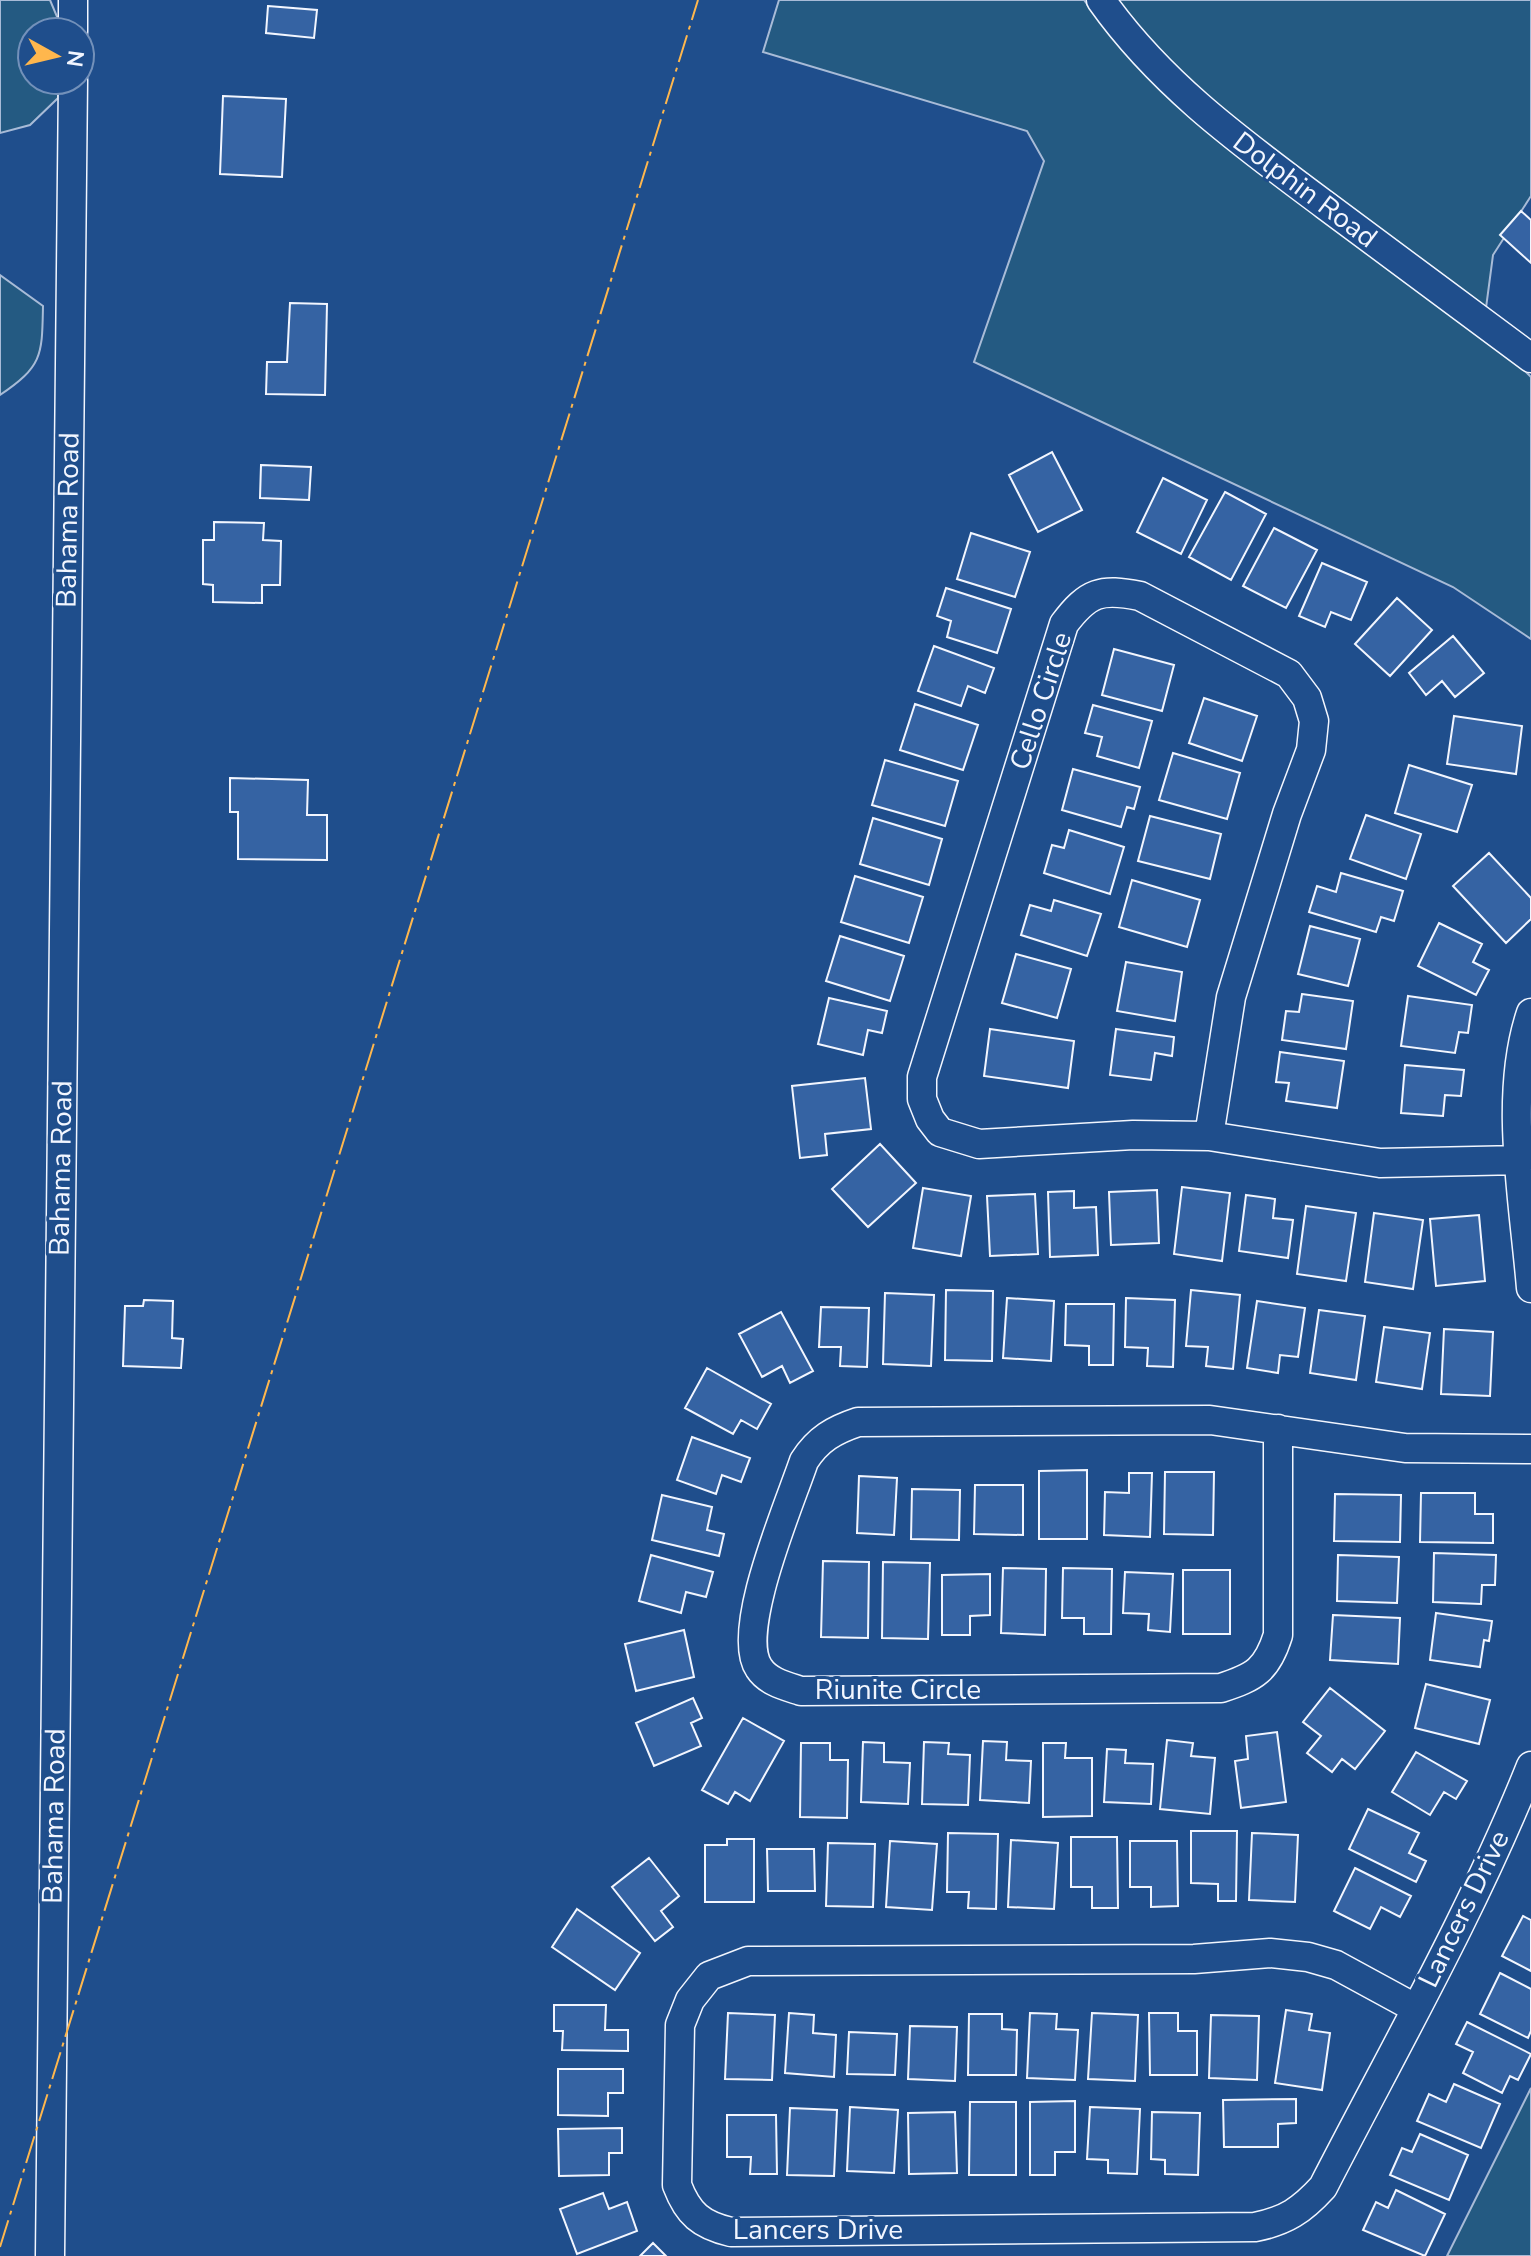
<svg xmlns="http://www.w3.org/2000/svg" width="1531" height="2256" font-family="'Nunito Sans',sans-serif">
<rect width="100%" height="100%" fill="#1f4e8c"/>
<!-- green -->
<path fill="#245a82" stroke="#a8bbd7" stroke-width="2" d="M0,0H50L58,19V32H32V80H58V98L30,125L0,133Z
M779,0H1084C1150,94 1227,149 1319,217C1387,267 1455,318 1523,369L1531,377V639L1453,587L974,362L1044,161L1027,131L763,52Z
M1118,0H1531V196L1493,255L1486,308C1429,265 1372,223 1315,180C1242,126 1171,75 1118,0Z
M0,275L43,306C42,355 43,366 0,395Z
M1531,2088V2256H1447Z"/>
<!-- building -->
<path fill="#3563a3" stroke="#f2f6ff" stroke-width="2" d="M268,6L317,10L314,38L266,33Z
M223,96L286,99L282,177L220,174Z
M1521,211L1531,220V263L1500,235Z
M290,303L327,304L325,395L266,394L267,362H287Z
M1052,452L1082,510L1038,532L1009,475Z
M261,465L311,467L309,500L260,498Z
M1163,478L1207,500L1181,554L1137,532Z
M1225,492L1266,514L1231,580L1189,557Z
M214,522L264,523L263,540L281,541L280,585H262V603L213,602V585L203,584V540H214Z
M1274,528L1317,550L1286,608L1243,586Z
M971,533L1030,552L1015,597L957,579Z
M1322,563L1367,582L1351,620L1331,612L1325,627L1299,616Z
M946,588L1011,609L997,653L947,637L951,621L937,616Z
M1397,598L1432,630L1390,676L1355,644Z
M1453,636L1484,673L1455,697L1442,681L1426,695L1409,673Z
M934,646L994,668L985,693L968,686L961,706L918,691Z
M1114,649L1174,665L1162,711L1102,695Z
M1204,698L1257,716L1242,761L1189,743Z
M915,704L978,725L963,770L900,750Z
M1093,705L1152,721L1139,768L1097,756L1102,737L1085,733Z
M1454,716L1522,726L1516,774L1447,764Z
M1173,753L1240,773L1227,819L1159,800Z
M885,760L958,781L945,826L872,805Z
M1409,765L1472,785L1457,832L1395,813Z
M1073,769L1140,787L1134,809L1127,807L1121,827L1062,810Z
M230,778L308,780L307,815H327V860L238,859V812H230Z
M1366,815L1421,834L1406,879L1350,859Z
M1150,816L1221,834L1210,879L1138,861Z
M873,818L942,839L929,885L860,864Z
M1069,830L1124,847L1110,894L1044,873L1052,845L1064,848Z
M1489,853L1531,898V919L1506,943L1453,886Z
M1341,873L1403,891L1394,921L1381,917L1376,932L1309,912L1317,886L1336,892Z
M855,876L923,897L909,943L841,922Z
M1132,880L1200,900L1187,947L1119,927Z
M1054,900L1101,914L1087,956L1021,935L1030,905L1051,911Z
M1439,923L1482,944L1473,962L1489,970L1476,995L1418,966Z
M1310,926L1360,939L1348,986L1298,974Z
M840,936L904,956L890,1001L826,981Z
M1016,954L1071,969L1057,1018L1002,1003Z
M1126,962L1182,972L1175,1021L1117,1011Z
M1302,994L1353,1001L1346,1049L1282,1040L1286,1011L1299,1012Z
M1408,996L1472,1005L1468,1033L1459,1032L1455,1053L1401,1046Z
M829,998L887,1011L882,1033L868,1030L863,1055L818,1044Z
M990,1029L1074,1041L1068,1088L984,1076Z
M1116,1029L1174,1037L1172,1056L1155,1053L1151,1080L1110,1075Z
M1280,1052L1344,1061L1337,1108L1286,1101L1289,1083L1276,1082Z
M1405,1065L1464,1070L1461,1096L1445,1095L1443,1116L1401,1113Z
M865,1078L871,1129L825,1134L827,1155L800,1158L792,1086Z
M880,1144L916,1183L868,1227L832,1189Z
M1182,1187L1230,1193L1222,1261L1174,1254Z
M923,1188L971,1196L961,1256L913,1248Z
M1157,1190L1159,1243L1111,1245L1109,1192Z
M1074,1191V1208L1096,1207L1098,1255L1050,1257L1048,1192Z
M1035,1194L1038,1254L990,1256L987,1196Z
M1246,1195L1275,1199L1273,1218L1293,1220L1288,1258L1239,1251Z
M1306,1206L1356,1213L1346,1281L1297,1274Z
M1374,1213L1423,1220L1413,1289L1365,1282Z
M1479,1215L1485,1281L1436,1286L1430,1219Z
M946,1290L993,1291L992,1361L945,1360Z
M1191,1290L1240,1295L1233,1369L1206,1366L1208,1347L1186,1346Z
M885,1293L934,1295L931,1366L883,1364Z
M1007,1298L1054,1301L1051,1361L1003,1358Z
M1126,1298L1175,1300L1173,1367L1147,1366L1148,1348L1125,1347Z
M144,1300L173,1301L172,1338L183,1339L181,1368L123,1366L125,1306H143Z
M1257,1301L1305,1308L1298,1357L1280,1355L1278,1373L1247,1368Z
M1066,1304H1114L1113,1365H1089V1346L1065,1345Z
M821,1307L869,1308L867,1367L840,1366L841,1347H819Z
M1319,1310L1365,1316L1356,1380L1310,1373Z
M781,1312L813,1371L790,1383L782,1366L762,1377L739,1334Z
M1384,1327L1430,1333L1422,1389L1376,1382Z
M1444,1329L1493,1332L1490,1396L1441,1394Z
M707,1368L771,1404L757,1429L741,1420L733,1434L685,1408Z
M692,1437L750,1458L741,1482L722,1475L716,1494L677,1480Z
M1087,1470V1539H1039V1471Z
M1165,1472H1214L1213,1535L1164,1534Z
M1129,1473H1152L1150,1537L1104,1535L1105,1492L1129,1493Z
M859,1476L897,1478L894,1535L857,1533Z
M975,1485H1023V1535L974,1534Z
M912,1489L960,1490L959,1540L911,1539Z
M1421,1493H1475V1514H1493V1543L1420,1542Z
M1335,1494L1401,1495L1400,1542L1334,1541Z
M662,1495L712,1507L707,1530L724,1534L719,1556L652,1540Z
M1434,1553L1496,1555L1495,1585H1482L1481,1604L1433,1602Z
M651,1555L713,1572L706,1597L686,1592L681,1613L639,1601Z
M1338,1555L1399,1557L1397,1603L1337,1601Z
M823,1561L869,1562L868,1638L821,1637Z
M883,1562L930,1563L928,1639L882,1638Z
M1003,1568L1046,1569L1045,1635L1001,1633Z
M1063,1568L1112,1569L1111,1634H1084V1618H1062Z
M1183,1570H1230V1634H1183Z
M1125,1572L1173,1574L1170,1632L1148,1630L1149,1614L1123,1613Z
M990,1574V1615L970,1616V1635H942V1575Z
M1436,1613L1492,1621L1489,1641L1484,1640L1480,1667L1430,1660Z
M1333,1615L1400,1618L1398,1664L1330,1660Z
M684,1630L694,1677L636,1691L625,1644Z
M1426,1684L1490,1700L1479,1744L1415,1728Z
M1330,1688L1385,1731L1355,1769L1342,1759L1332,1772L1307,1753L1321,1736L1303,1722Z
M693,1698L702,1718L691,1723L701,1746L654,1766L636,1723Z
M743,1718L784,1741L750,1801L735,1792L728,1804L702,1790Z
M1277,1732L1286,1802L1241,1808L1235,1761L1248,1759L1246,1736Z
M1167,1740L1193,1743L1191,1756L1215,1758L1210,1814L1160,1809Z
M983,1741L1007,1742L1006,1760L1031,1761L1029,1803L980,1800Z
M863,1742L884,1743V1762L910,1763L908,1804L861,1802Z
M924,1742L949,1743L948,1754L970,1755L968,1805L922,1804Z
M801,1743H830V1760H848L847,1818L800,1817Z
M1043,1743H1066L1065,1758H1092V1816L1043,1817Z
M1107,1749L1126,1750L1125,1763L1153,1764L1151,1804L1104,1802Z
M1416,1752L1467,1781L1456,1799L1444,1792L1430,1815L1392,1792Z
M1368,1809L1419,1833L1409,1853L1426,1861L1416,1882L1349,1849Z
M1191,1831H1237L1236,1901H1218V1884L1191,1883Z
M948,1833L998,1834L996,1909L968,1908L969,1892H947Z
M1252,1833L1298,1835L1295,1902L1249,1900Z
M1071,1837H1117L1118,1908H1092V1887H1071Z
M727,1839H754V1902H705V1845H727Z
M1011,1840L1058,1843L1054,1909L1008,1907Z
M890,1841L937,1844L932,1910L886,1907Z
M1130,1841H1177L1178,1906L1151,1907V1887H1130Z
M828,1843L875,1844L873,1907L826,1906Z
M767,1849H814L815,1891H768Z
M649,1858L679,1896L661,1911L673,1927L655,1941L612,1887Z
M1355,1868L1411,1896L1400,1917L1381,1907L1370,1929L1334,1911Z
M577,1909L640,1953L615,1990L552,1947Z
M1523,1916L1531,1920V1971L1502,1956Z
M1500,1973L1531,1989V2031L1528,2038L1480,2014Z
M554,2005H606L605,2030H628V2051L562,2050L563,2031H554Z
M1286,2010L1312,2014L1309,2030L1330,2033L1322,2090L1275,2083Z
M728,2013L775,2015L772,2080L725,2079Z
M789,2013L814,2015L813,2033L836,2035L834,2077L785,2073Z
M1030,2013L1057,2014L1056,2029L1078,2030L1075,2080L1027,2078Z
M1092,2013L1138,2015L1135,2081L1088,2079Z
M1149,2013H1178V2031H1197V2075H1150Z
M969,2014H1002V2029L1017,2030L1016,2075H968Z
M1211,2015L1259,2016L1257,2080L1209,2078Z
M1467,2022L1531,2054L1518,2080L1510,2076L1502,2093L1463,2073L1473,2052L1456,2044Z
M910,2026L957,2027L955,2081L908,2079Z
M849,2032L897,2034L895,2075L847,2074Z
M558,2069H623V2093H608V2116L558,2115Z
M1454,2084L1500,2104L1481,2148L1417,2121L1429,2094L1446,2102Z
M1296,2099V2123L1278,2124V2147H1224L1223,2100Z
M1075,2101V2152H1055V2175H1030V2102Z
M970,2102H1016V2175H969Z
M850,2107L898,2110L894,2173L847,2171Z
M1090,2107L1140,2109L1137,2174L1108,2173V2160L1087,2159Z
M790,2108L837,2110L834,2176L787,2175Z
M955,2112L957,2173L909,2174L908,2113Z
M1152,2112L1200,2113L1198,2175L1165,2174V2160L1151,2159Z
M727,2115H776L777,2174H750L751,2157H727Z
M622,2128V2153H609V2175L559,2176L558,2129Z
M1420,2134L1468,2155L1449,2200L1390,2175L1402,2148L1412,2152Z
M1396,2190L1445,2214L1425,2256L1363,2230L1376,2202L1388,2208Z
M603,2193L609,2209L627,2202L637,2231L577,2254L560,2209Z
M653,2243L666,2256H640Z"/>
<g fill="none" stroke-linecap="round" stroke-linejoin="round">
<!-- minor casing -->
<g stroke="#f2f6ff" stroke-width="31">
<path id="minor" d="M1101,0C1161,85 1242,143 1325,205C1394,256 1462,307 1531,358
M73,32V0
M1531,1013C1503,1096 1524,1201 1531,1288
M1209,1136L1231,997L1287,814L1311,750L1314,721L1307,698L1289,674L1140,596C1101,588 1088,592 1064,624L922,1077V1099L930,1119L940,1132L979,1144L1133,1135L1209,1136L1380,1163L1521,1160
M1278,1429V1635C1267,1670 1255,1677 1221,1688L801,1691C786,1686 768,1682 759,1668C734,1632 790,1503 804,1461C818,1439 834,1430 858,1422L1210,1420L1405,1448L1531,1449
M1415,2008L1336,1965L1308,1957L1270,1953L1194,1959L748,1961L709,1976L690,2000L680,2025L677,2185C688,2214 701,2225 731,2232L1255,2227C1286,2221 1302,2210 1323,2187C1394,2049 1473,1911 1531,1766
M50,2256L73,80"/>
</g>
<!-- minor -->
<use href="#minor" stroke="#1f4e8c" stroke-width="28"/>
<!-- power -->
<path stroke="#ffb74d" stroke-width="2" stroke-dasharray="28 6 4 6" stroke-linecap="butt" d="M0,2247L698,0"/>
</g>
<g text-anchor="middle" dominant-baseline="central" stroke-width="6" stroke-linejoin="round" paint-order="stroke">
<!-- street labels -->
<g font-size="28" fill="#f2f6ff" stroke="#1f4e8c">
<text transform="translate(1305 190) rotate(37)">Dolphin Road</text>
<text transform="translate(68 520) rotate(-89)">Bahama Road</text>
<text transform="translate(1041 701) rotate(-72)">Cello Circle</text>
<text transform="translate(61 1168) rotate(-89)">Bahama Road</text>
<text x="898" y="1690">Riunite Circle</text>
<text transform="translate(54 1816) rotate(-89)">Bahama Road</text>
<text transform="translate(1464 1909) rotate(-64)">Lancers Drive</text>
<text x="818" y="2230">Lancers Drive</text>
</g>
</g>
<!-- north arrow -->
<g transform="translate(56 56) rotate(98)"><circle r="38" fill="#1f4e8c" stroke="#7391ba" stroke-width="2"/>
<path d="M0-6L14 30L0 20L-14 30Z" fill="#ffb74d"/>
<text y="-12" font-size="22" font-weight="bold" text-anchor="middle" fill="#f2f6ff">N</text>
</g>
</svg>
